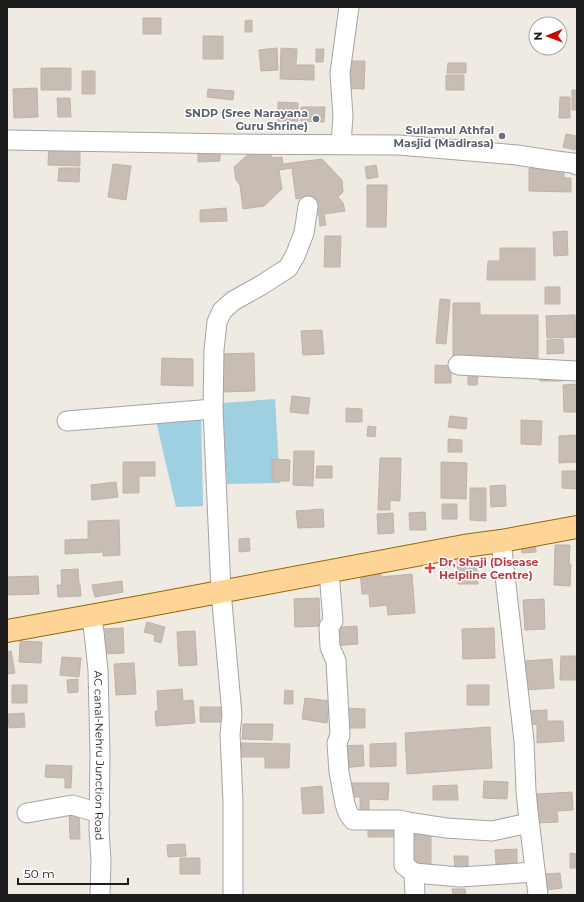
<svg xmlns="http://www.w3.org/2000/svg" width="584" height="902" font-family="Montserrat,sans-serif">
<rect width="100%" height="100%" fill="#efebe2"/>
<!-- water -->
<path fill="#9ed0e1" d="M275,399L280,483L227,484L222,403Z
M201,415L203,506L176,507L156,421Z"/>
<!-- building -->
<path fill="#c7bdb5" stroke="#c2b2a3" d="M143,18H161V34H143Z
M252,20V32H245V21Z
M203,36H223V59H203Z
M277,48L278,70L261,71L259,50Z
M281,48L297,49L296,65H314V80L280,79Z
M316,49H324L323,62H316Z
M344,61H365L364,89L343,88Z
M448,63H466V73H447Z
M41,68H71V90H41Z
M82,71H95V94H82Z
M446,75H464V90H446Z
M37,88L38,117L14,118L13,89Z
M208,89L234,91L233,100L207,97Z
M572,90H577V110H572Z
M560,97H570V118H559Z
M57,98H70L71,117H58Z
M278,102L298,103V121H278Z
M301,107H325L324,122L301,121Z
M566,134L577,136L575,150L563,147Z
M49,143L80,144V166L48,165Z
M220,148V161L198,162V149Z
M265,149L273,158L282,157L283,164L322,159L342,180L343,192L338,197L343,203L345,211L324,214L326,225L320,226L319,216L316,213L314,196L296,199L292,168L279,170L282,189L264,206L243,209L240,185L236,180L234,167L252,151Z
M113,164L131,166L126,200L108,197Z
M376,165L378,177L367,179L365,167Z
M59,168H80L79,182L58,181Z
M529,168L564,169V178H571V192L529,191Z
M367,185H387L386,227H367Z
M226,208L227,221L200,222V210Z
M567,231L568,255L554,256L553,232Z
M325,236H341L340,267H324Z
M500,248H535V280H487L488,261H500Z
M545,287H560V304H545Z
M440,299L450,300L446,344L436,343Z
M453,303H480V315H538V361L453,362Z
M575,315L576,337L547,338L546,316Z
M322,330L324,354L303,355L301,331Z
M563,339L564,353L547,354V340Z
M254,353L255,391L221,392L220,354Z
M162,358L193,359V386L161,385Z
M435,365L451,366V383H435Z
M540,372L563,373V381H540Z
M468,376L478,377L477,385H468Z
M577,384V412H564L563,385Z
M292,396L310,398L308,414L290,412Z
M346,408L362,409V422H346Z
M450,416L467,418L466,429L448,427Z
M521,420L542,421L541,445L521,444Z
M368,426L376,427L375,437L367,436Z
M577,435V462L559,463V436Z
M448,439L462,440V452H448Z
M294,451H314L313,486L293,485Z
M380,458H401L400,501L390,500V510H378Z
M272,459L290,460L289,481H272Z
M123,462H155V476H139V493H123Z
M441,462L467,463L466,499L441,498Z
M317,466H332V478H316Z
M562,471H577V489L562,488Z
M116,482L118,497L92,500L91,485Z
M505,485L506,506L491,507L490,486Z
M470,488H486V521L470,520Z
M442,504H457V519H442Z
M323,509L324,527L298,528L296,511Z
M425,512L426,530H410L409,513Z
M393,513L394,533L378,534L377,514Z
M119,520L120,555L103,556V552L65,554V540L88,539V521Z
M249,538L250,551L239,552V539Z
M535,538L536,552L522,553L520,539Z
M555,545H570L569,564H571L570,586L554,585Z
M457,560H476L478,584H458Z
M381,568V577L412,574L415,613L388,615L387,605L370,607L369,594H362L360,570Z
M78,569L79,584H80L81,596L58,597L57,585H62L61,570Z
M38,576L39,594L7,595V577Z
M122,581L123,592L95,597L92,585Z
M319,598L320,626L295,627L294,599Z
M544,599L545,629L525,630L523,600Z
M147,622L165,627L161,643L154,641L155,635L144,632Z
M357,626L358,644L332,646L330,628Z
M123,628L124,653L101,654L100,629Z
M494,628L495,658L463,659L462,629Z
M195,631L197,665L179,666L177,632Z
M20,641L42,642L41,663L19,662Z
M11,651L15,673L7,674V652Z
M561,656H577V680H560Z
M62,657L81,658L79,677L60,675Z
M552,659L554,688L526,690L524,661Z
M134,663L136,694L116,695L114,664Z
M78,679V692L68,693L67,680Z
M12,685H27V703H12Z
M467,685H489V705H467Z
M182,689L183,701L193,700L195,723L156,726L155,711H158L157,691Z
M285,690L293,691V704H284Z
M305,698L330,701L327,723L302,719Z
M200,707H223L222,722H200Z
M346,708L365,709V728H345Z
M547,710V721H563L564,741L537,743V724L530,725L529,711Z
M24,713L25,727L9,728L8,714Z
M243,724H273L272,740L242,739Z
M490,727L492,768L407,774L405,733Z
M241,743L290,744L289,768H265V757H241Z
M396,743V766L370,767V744Z
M363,745L364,766L340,768L339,746Z
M46,765L72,766L71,788H65V778L45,777Z
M484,781L508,782L507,799L483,798Z
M345,783H389L388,800L369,799V813H360V797H345Z
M457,785L458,800H433V786Z
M322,786L324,813L303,814L301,788Z
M572,792L573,810L557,811L558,822L539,823L537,794Z
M69,809H79L80,839H70Z
M368,821L400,822V837H368Z
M406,829L431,830V864H406Z
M185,844L186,856L168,857L167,845Z
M517,849V863L496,864L495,850Z
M570,853L577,854V868H570Z
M454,856H468V869H455Z
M180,858H200V874H180Z
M560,873L562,888L546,890L544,874Z
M452,889H465L466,895H453Z"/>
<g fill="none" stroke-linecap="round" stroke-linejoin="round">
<!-- minor casing -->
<g stroke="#a4a4a4" stroke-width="21">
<g id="minor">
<path d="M7,140L233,144L399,145L517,155L556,161L573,163L577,165"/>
<path d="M341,144L343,116L340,73L349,7"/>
<path d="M458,365L577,371"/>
<path d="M67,421L213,409"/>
<path d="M501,541L524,741L526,791L528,811L538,895"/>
<path d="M329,572L333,621L329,627L330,647L336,661L340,735L337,743L339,772L345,804L348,813L353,820H400L407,822L405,827L404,831V865L414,873L415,895"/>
<path id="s1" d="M91,616L94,632L98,670L100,754L99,829L101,861L100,895"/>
<path d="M27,813L72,805L100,813"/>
<path d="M407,822L446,828L492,831L529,823"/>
<path d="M414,873L460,877L535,872"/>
<path d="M233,895V801L230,734L232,715L221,591L213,409L214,350L217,322L222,311L233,301L260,286L288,268L295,256L304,233L308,206"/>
</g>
</g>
<!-- major casing -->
<g stroke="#966900" stroke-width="24">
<path id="major" d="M7,631L145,606L464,546L501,541L577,527"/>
</g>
<!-- minor -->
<use href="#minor" stroke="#fff" stroke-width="19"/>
<!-- major -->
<use href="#major" stroke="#ffd597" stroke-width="22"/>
</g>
<!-- markers -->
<g fill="#6b7280" stroke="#fff" stroke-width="1.5">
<circle cx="316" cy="119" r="4"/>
<circle cx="502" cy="136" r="4"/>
</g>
<path fill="#e0444e" stroke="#fff" stroke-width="1.5" d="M428 562h4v4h4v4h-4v4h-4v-4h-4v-4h4z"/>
<g text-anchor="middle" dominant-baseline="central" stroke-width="3" stroke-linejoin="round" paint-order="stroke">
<!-- worship labels -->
<g font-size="11" font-weight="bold" fill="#5b616d" stroke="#fff" text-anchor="end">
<text x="308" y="113">SNDP (Sree Narayana<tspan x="308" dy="13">Guru Shrine)</tspan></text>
<text x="494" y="130">Sullamul Athfal<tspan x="494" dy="13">Masjid (Madirasa)</tspan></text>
</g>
<!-- health labels -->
<g font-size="11" font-weight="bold" fill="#be3a42" stroke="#fff" text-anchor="start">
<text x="439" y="562">Dr, Shaji (Disease<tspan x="439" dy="13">Helpline Centre)</tspan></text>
</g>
<!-- street labels -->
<g font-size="11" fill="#1d1d1d" stroke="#fff">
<text stroke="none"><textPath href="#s1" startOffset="140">AC canal-Nehru Junction Road</textPath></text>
</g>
</g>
<!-- border -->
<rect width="584" height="902" fill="none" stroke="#1d1d1d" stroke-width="16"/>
<!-- north arrow -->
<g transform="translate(548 36) rotate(269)"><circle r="19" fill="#ffffff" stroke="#a5a5a5"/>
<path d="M0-3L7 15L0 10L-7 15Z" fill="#ca0600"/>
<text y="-6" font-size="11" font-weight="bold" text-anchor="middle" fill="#1d1d1d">N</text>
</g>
<!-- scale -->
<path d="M18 878v6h110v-6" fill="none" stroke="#1d1d1d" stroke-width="2"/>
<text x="24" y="878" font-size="12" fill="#1d1d1d" stroke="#ffffff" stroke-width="3" paint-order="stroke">50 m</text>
</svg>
